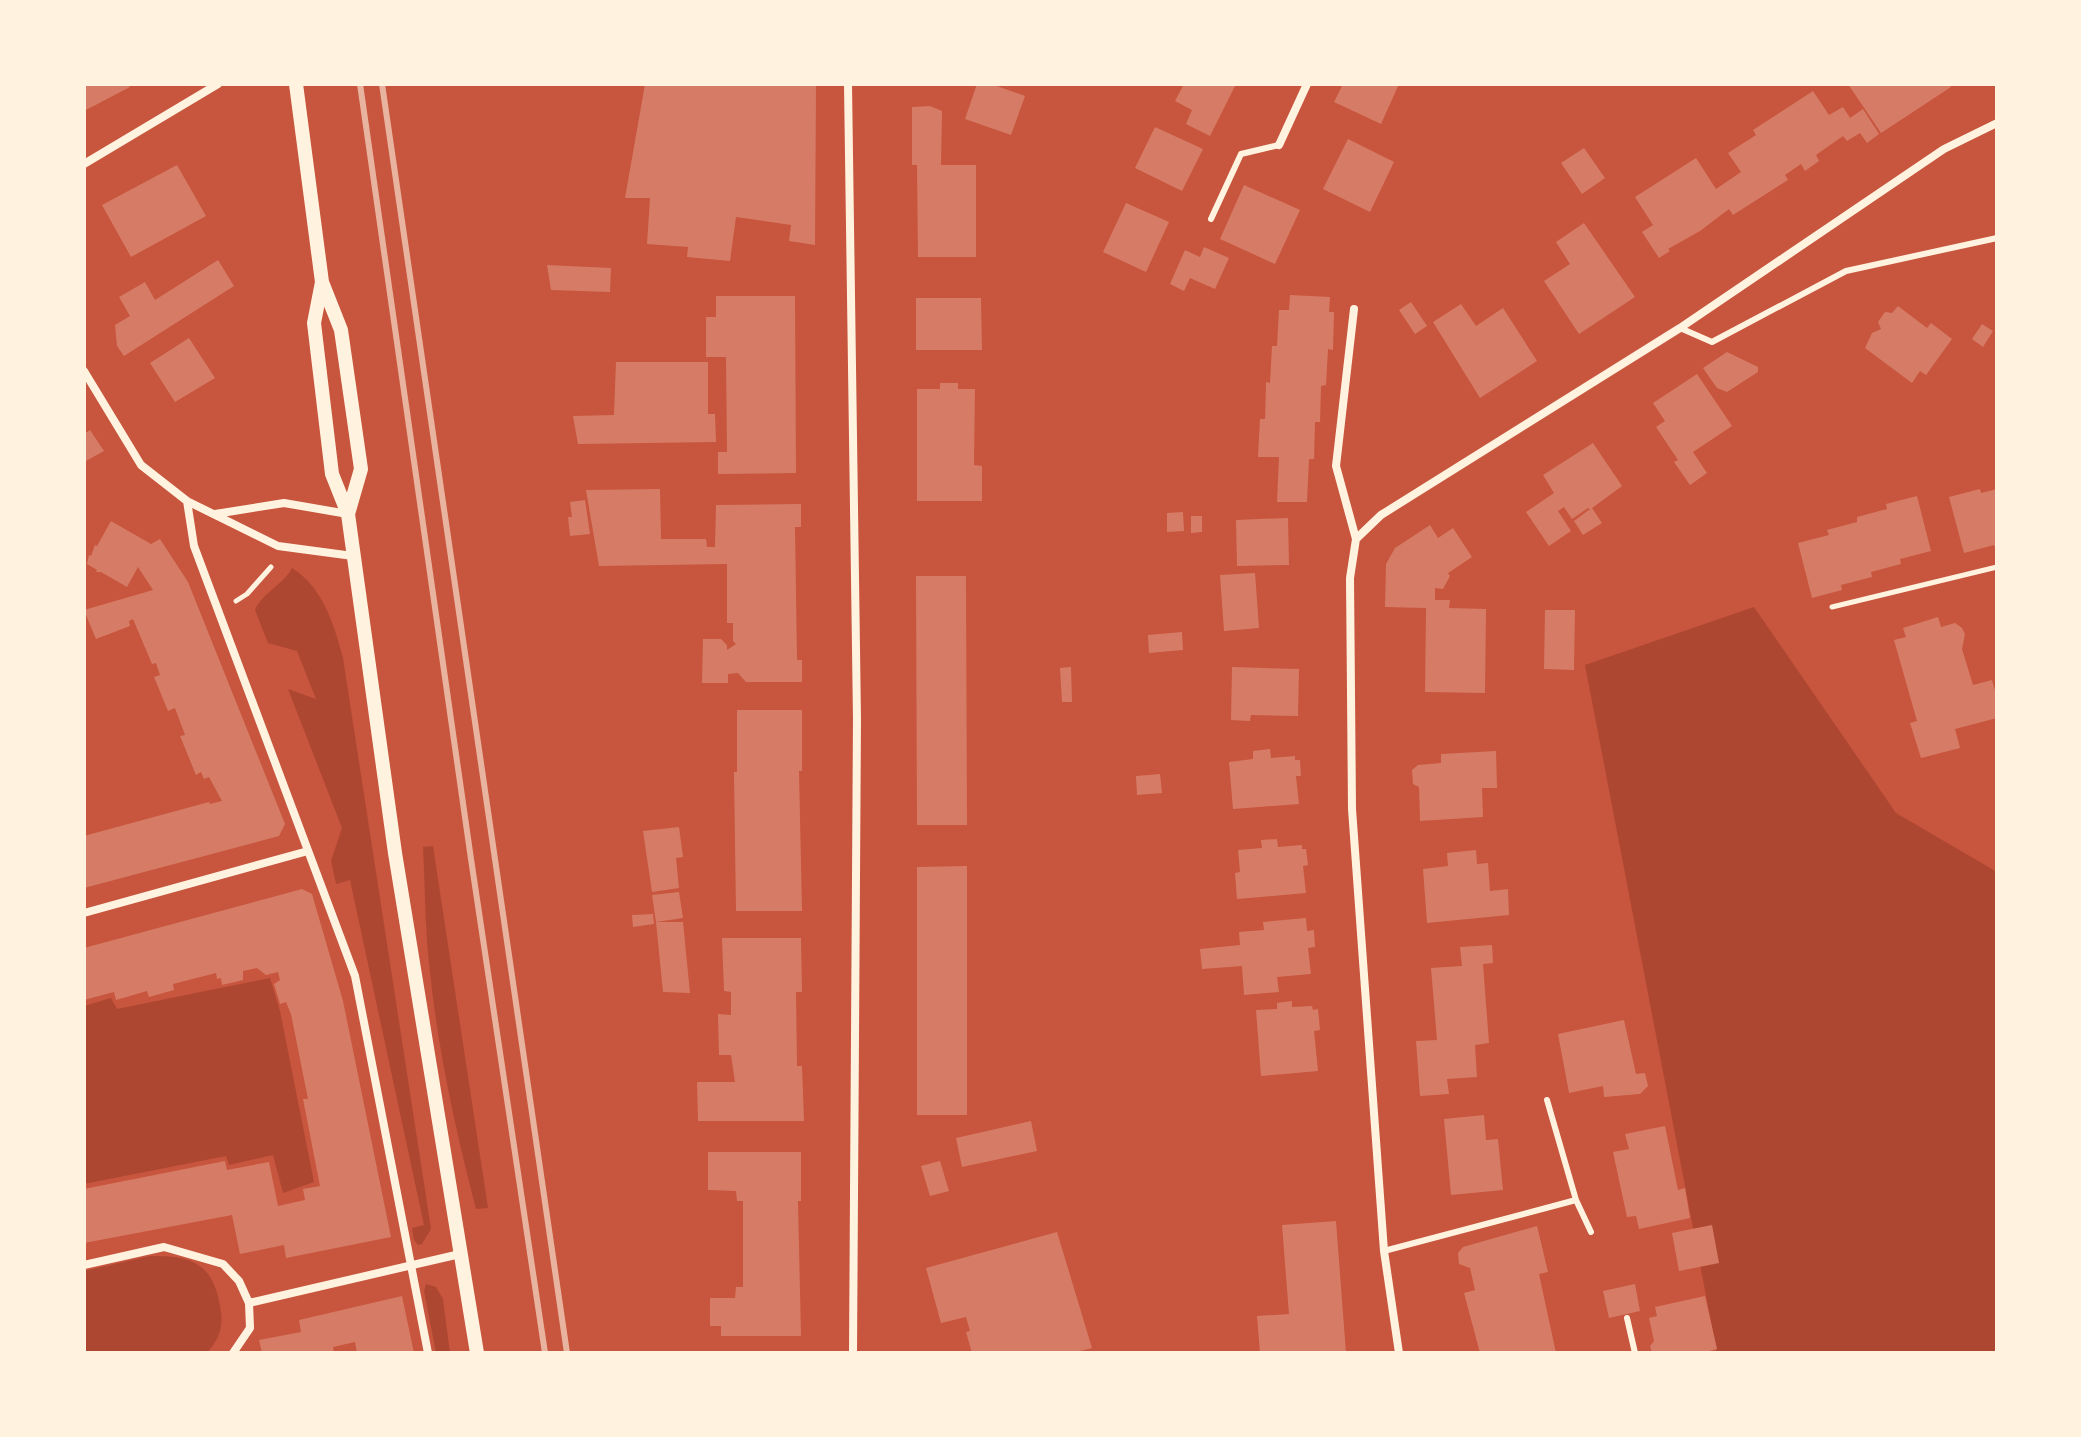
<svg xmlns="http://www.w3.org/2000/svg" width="2081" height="1437" font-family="'Asap Condensed',sans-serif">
<rect width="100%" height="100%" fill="#c8553d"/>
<!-- green -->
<path fill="#ae4732" d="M292,568C323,587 334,625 343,658L431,1229L422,1244L418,1245L414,1240L412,1228L424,1225L350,880L336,884L331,861L342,828L288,689L316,699L297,651L268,643L255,610C263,592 283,585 292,568Z
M1754,607L1896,813L1997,872V1353H1717L1585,665Z
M433,846L488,1208L476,1209C455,1128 437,1046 429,963C425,925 425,886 423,847Z
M270,978L280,1011L314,1182L283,1193L273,1155L229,1165L226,1156L84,1184V1006L111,998L117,1009Z
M150,1256C187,1255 211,1261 219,1301C224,1323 222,1336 207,1353H84V1271Z
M426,1284L436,1287L443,1299L450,1353H436L424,1291Z"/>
<!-- building -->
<path fill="#d67c66" d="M84,84H128L130,87L84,111Z
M645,84H816L815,245L789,241L791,225L736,217L730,261L687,257L688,247L647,244L650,198H625Z
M977,84H991L1025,96L1011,135L965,119Z
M1184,84H1236L1210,136L1186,124L1192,110L1175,101Z
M1343,84H1399L1381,124L1334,102Z
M1848,84H1949L1951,87L1881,133Z
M1813,91L1829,115L1843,107L1850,118L1863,109L1879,134L1867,143L1860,133L1847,141L1843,136L1816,155L1819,161L1805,171L1801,164L1785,175L1788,180L1733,215L1729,209L1700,231L1668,249L1670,251L1659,258L1642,232L1653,225L1635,197L1696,158L1716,189L1741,172L1728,153L1756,135L1753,130Z
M930,106L942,111L941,165H976V257H918L917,165H912V107Z
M1155,127L1203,149L1182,191L1135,168Z
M1348,139L1394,162L1370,212L1323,189Z
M1584,148L1605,178L1582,194L1561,163Z
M177,165L206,216L131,257L102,205Z
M1244,185L1300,210L1275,264L1220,239Z
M1126,203L1169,222L1146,272L1103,252Z
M1584,223L1635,297L1579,334L1544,281L1570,264L1556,242Z
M1204,247L1229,258L1215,289L1190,278L1184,291L1170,284L1185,250L1200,257Z
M218,260L234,286L124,356L117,346L115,325L130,316L119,297L145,282L155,300Z
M547,265L611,268L610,292L551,290Z
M1290,295L1330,297L1329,312H1334L1333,350L1328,349L1326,385L1321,386L1320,422H1315L1314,459H1309L1307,502H1277L1279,457H1258L1260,419H1265L1266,382L1270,383L1272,346H1277L1279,310H1289Z
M716,296H795L796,473L718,474V452H727L726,357H706V317H716Z
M916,298H981L982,350H916Z
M1411,302L1427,326L1415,334L1399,310Z
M1461,304L1476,326L1503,308L1537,361L1480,398L1433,322Z
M1898,306L1927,328L1931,323L1952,339L1926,375L1920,371L1912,383L1865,348L1872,333L1881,329L1878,322L1885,312L1892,313Z
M1982,324L1993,331L1983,347L1972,339Z
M189,338L215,378L175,402L150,363Z
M1727,352L1758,367V372L1727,392L1717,388L1703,368Z
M616,362H708V414H715L716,442L578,444L573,416L614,415Z
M1697,374L1732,426L1693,452L1707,473L1690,485L1674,462L1678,460L1656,427L1665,421L1653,403Z
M940,383H958V389H975L974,465L982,466V501H917V389H940Z
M90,430L104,451L84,462V434Z
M1593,443L1622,486L1592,508L1602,523L1583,535L1574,521L1590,509L1588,508L1572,519L1564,507L1558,511L1571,531L1549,546L1526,512L1554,493L1543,475Z
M660,489L661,539H706L707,547H715L716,505L801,504V527H795L797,660H802V682H746L738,673L728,674V683H702L703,639H721L727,645V650L736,644L733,641V623H727V564L599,566L586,490Z
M1980,489L1981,493L1997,489V553L1994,545L1964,553L1949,497Z
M1917,496L1931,551L1900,559L1901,564L1871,572L1872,577L1841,585L1842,590L1812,598L1798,543L1829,535L1827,530L1857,522V517L1887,509L1886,504Z
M585,500L590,534L570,536L568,517H572L570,502Z
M1183,512L1184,531L1167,532V513Z
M1191,516H1202V532L1191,533Z
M1288,518L1289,565L1237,566L1236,520Z
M111,521L151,544L160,539L188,582L285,824L279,836L84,888V836L209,802L210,804L222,801L209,777L204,779L201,772L196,775L180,736L185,735L175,708L168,711L154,677L160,675L156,663L152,664L133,619L129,621L130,626L96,639L84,610L153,590L138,567L127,587L101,572H96L97,570L87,564L89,555L91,556L95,545L97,546Z
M1430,525L1438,538L1453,528L1472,557L1448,573L1450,576L1443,589L1435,588V600H1450L1449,608L1486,609L1485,693L1425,692L1426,608L1385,607L1386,564L1395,548Z
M1255,573L1259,628L1224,631L1220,575Z
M916,576H966L967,825H917Z
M1545,610H1575L1574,670L1544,669Z
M1938,617L1941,627L1955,623L1962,628L1965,634L1962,649L1973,685L1992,680L1997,697V718L1955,729L1960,748L1921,758L1910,723L1917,721L1894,640L1906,637L1903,628Z
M1182,632L1183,650L1149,653L1148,635Z
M1071,667L1072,702H1062L1060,668Z
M1232,667L1299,669L1298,716L1251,715L1250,721L1231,720Z
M737,710H802V771H799L802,911H736L734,772H737Z
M1270,749L1271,758L1295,756V760H1300L1301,776H1296L1299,804L1233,809L1229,762L1253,759V751Z
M1496,751L1497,788H1482L1483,817L1420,821L1419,787L1413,784L1412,770L1418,765L1441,763V754Z
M1160,774L1162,793L1137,795L1136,776Z
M679,827L683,857L676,858L679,888L652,892L643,831Z
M1277,839L1278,847L1302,845V849H1306L1308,865L1303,866L1306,893L1237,899L1235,873L1240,872L1238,850L1262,848L1261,840Z
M1476,850L1477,864L1488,863L1490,891L1508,889L1509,915L1427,923L1423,869L1448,866L1447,853Z
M967,866V1115H917V867Z
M302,889L312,894L343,1001L391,1237L286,1258L284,1245L240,1254L232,1215L84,1243V1189L225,1161L227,1170L269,1162L278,1206L305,1200L303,1189L320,1186L303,1099H308L291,1014L286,1002L280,1004L274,984L280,980L278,972L266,975L257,968L243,971V980L222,985L221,978L217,979L216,973L173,984L174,990L149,997L147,991L116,1000L114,992L84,1000V948Z
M679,892L683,918L656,922L652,895Z
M653,914L654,924L633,927L632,915Z
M1306,918L1307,931L1314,930L1315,947L1308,948L1311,974L1277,977L1279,992L1244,995L1242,966L1202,969L1200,949L1240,945L1239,932L1264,930L1263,922Z
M656,922H683L690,993L663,992Z
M722,938H801L802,992H796L797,1066H802L804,1121H698L697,1082H735L731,1055H719L718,1014L731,1015V992L724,991Z
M1492,945L1493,963L1483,964L1489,1043L1475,1045L1477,1077L1447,1079L1449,1094L1420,1096L1416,1041L1437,1040L1431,968L1462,966L1460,947Z
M1292,1001V1007L1312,1006L1313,1010L1318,1009L1320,1030L1314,1031L1318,1071L1261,1076L1256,1010L1277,1009V1003Z
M1624,1020L1636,1074L1645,1073L1648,1086L1640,1094L1604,1097L1603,1086L1569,1093L1558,1034Z
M1484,1115L1486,1140L1498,1139L1503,1190L1451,1195L1444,1119Z
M1031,1121L1037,1151L962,1167L956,1138Z
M1665,1126L1678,1190L1685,1188L1690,1218L1639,1229L1636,1216L1627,1217L1613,1152L1629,1149L1625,1134Z
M708,1152H801V1201H798L801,1336H721V1326H710V1298H735L736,1287H743V1201H737L736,1191L708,1190Z
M940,1161L949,1191L930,1196L921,1166Z
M1336,1221L1346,1353H1260L1257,1316L1289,1314L1282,1225Z
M1712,1225L1719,1263L1679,1271L1672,1233Z
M1537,1226L1548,1272L1539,1274L1556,1353H1480L1464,1293L1475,1290L1470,1268L1459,1264L1458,1253L1463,1247Z
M1057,1232L1092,1348L1072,1353H972L966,1332L970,1331L966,1317L941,1323L926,1268Z
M1635,1284L1640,1311L1609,1318L1603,1291Z
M402,1296L414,1353H357L355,1342L333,1347L334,1353H262L259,1340L301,1332L299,1320Z
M1705,1296L1717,1349L1701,1353H1652L1650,1346L1654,1341L1649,1318L1657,1316L1655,1307Z"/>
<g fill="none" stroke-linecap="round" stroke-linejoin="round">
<!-- path -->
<path stroke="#fff3e0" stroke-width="5" d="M236,601L247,594L271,567
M1832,607L1997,567"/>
<!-- service -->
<path stroke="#fff3e0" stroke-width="6" d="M1211,219L1241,154L1279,145
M1680,328L1712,342L1846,271L1997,238
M1547,1100L1576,1200L1591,1232
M1384,1251L1576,1200
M1627,1318L1635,1353"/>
<!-- minor -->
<path stroke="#fff3e0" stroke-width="8" d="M848,84L857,719L853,1353
M1279,145L1307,84
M84,164L218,84
M1354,309L1336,466L1356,539
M84,371L141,465L187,501L278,546L353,556
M187,501L194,546L355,976L428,1353
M215,514L284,503L348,514
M84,913L308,851
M84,1265L164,1247L223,1264L239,1281L249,1303L250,1328L233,1353
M249,1303L460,1254
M1399,1353L1384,1251L1352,809L1350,578L1356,539L1381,515L1680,328L1944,149L1997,123"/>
<!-- tertiary -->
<path stroke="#fff3e0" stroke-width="14" d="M296,84L322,282L341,330L361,469L348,514
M322,282L314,323L332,474L348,514L395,853L477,1353"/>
<!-- rail -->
<path stroke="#e9b49f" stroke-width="6" d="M360,84L471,859L545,1353
M382,84L567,1353"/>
</g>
<!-- border -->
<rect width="2081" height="1437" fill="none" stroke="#fff3e0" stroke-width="172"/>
</svg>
